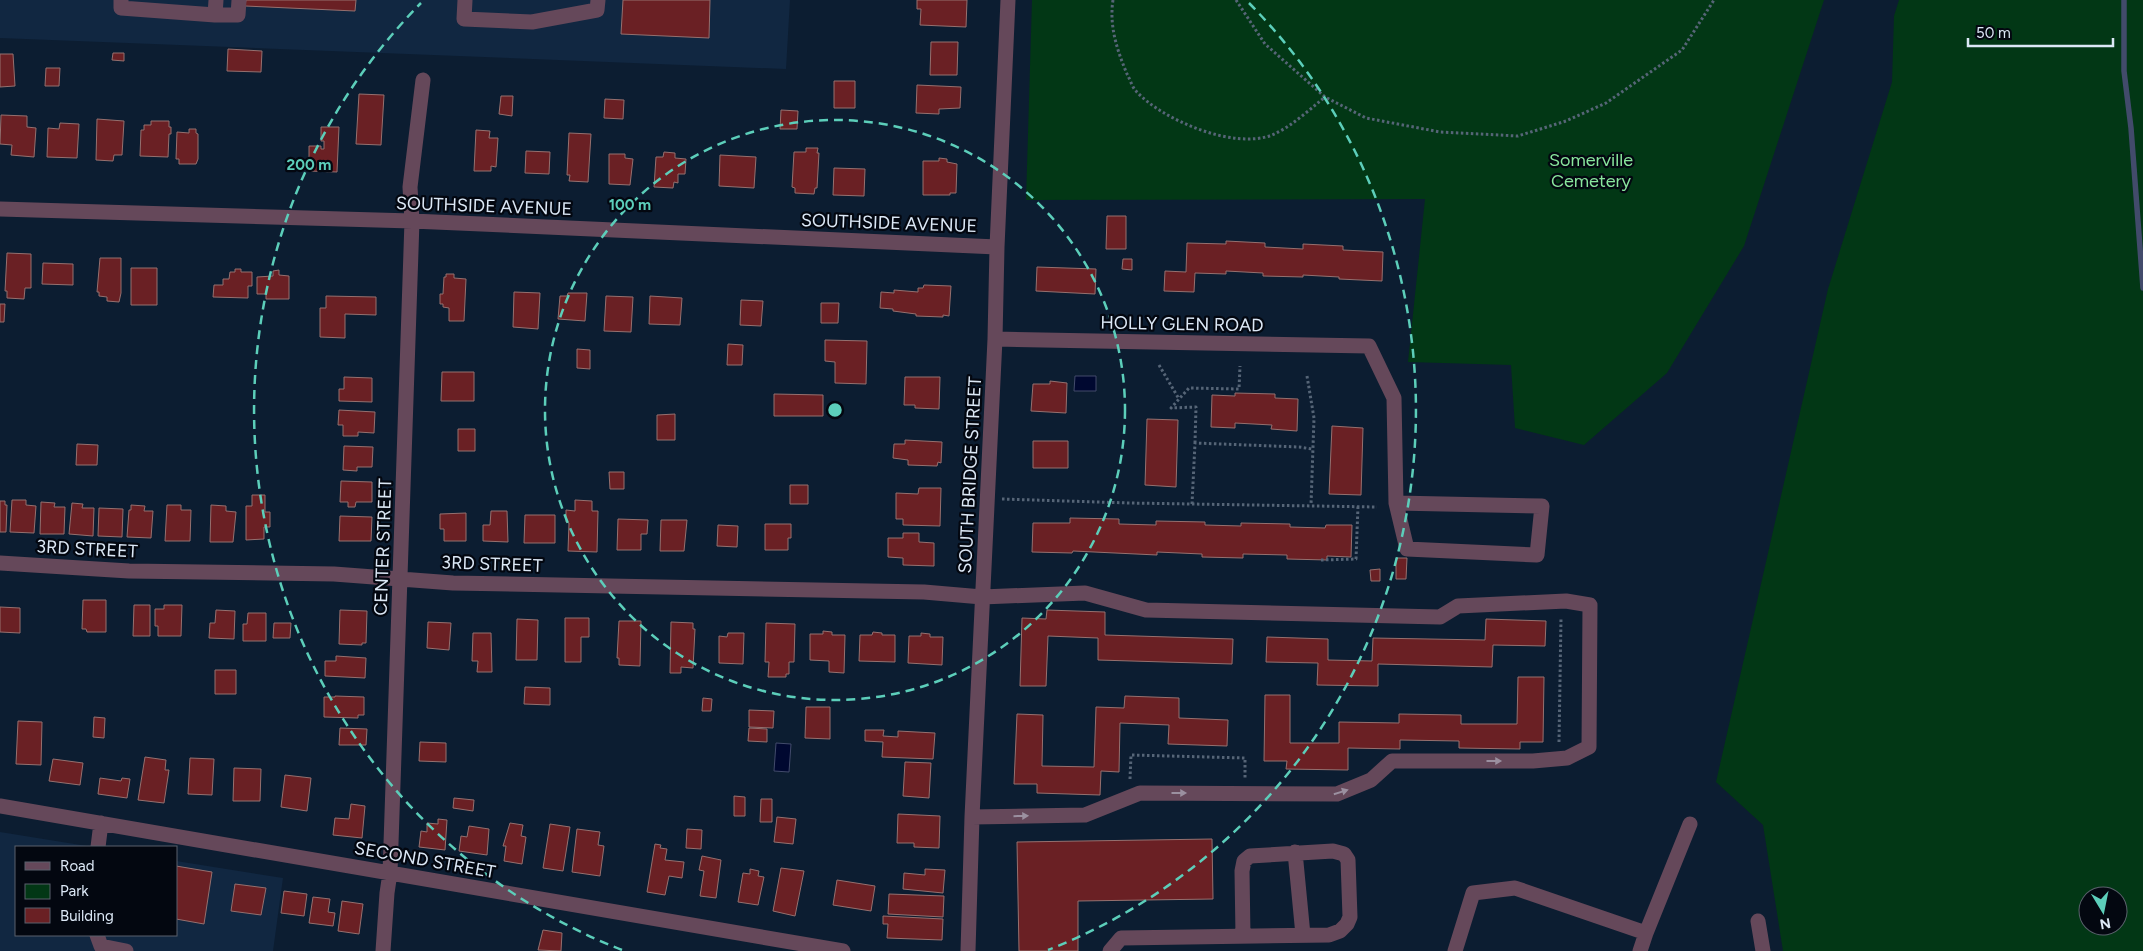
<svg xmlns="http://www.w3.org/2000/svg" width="2143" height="951" font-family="Figtree,sans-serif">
<rect width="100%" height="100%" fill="#0c1d31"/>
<!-- built -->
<path fill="#112741" d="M0,0H790L786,69L0,38Z
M0,832L93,847H16V935H176V861L283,878L273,951H0Z"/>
<!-- green -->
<path fill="#023715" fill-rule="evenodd" d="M1032,0H1824L1744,246L1667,373L1584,445L1515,428L1511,365L1408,362L1425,199L1026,200Z
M1899,0H2143V951H1783L1763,825L1716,782L1828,289L1892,82L1894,16ZM2088,896H2118V926H2088Z"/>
<!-- water -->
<path fill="#000830" stroke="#424b6b" d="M1075,376H1096V391H1074Z
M776,743L791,744L789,772L774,771Z"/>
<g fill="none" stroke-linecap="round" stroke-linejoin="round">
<!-- stream -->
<path stroke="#424b6b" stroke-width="5.5" d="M2124,0V71L2131,128L2143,288"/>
</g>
<!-- building -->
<path fill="#6a2024" stroke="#95706f" d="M246,0H356L355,11L245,6Z
M623,0H710L709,38L621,34Z
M917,0H967L966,27L920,25L921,9H917Z
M931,42H958L957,75H930Z
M228,49L262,51L261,72L227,71Z
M113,53H124V61L112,60Z
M0,54H13L15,86L0,87Z
M46,68H60L59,86H45Z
M834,81H855V108H834Z
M917,85L961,87L960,108L939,109V114L916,113Z
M359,94L384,95L381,145L356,144Z
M501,96H513L512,116L499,114Z
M605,99L624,100L623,119L604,118Z
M781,110L798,111L797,129H780Z
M1,115L27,116V127L36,128L34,157L11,155L12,145L0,144Z
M97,119L124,121L122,155H114L113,161L96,160Z
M151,121H169V127H171V134H169L168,157L140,156L141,130H144V125H151Z
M60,123L79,124L77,158L47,157L48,128L59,129Z
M321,127H339L337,172L309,171V146H321V149H324V141H321Z
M189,129H196V133L198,134V159L196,164H179V159H176L177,132L189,133Z
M476,130L490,131L489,138H498L496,167L491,166V171H474Z
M569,133L591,134L588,182L569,181L570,175H567Z
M806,148H818L817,153H819L817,188H815L814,194L795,193V188L792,187L794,152H806Z
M526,151L550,152L549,174L525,173Z
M664,152L675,153V158L686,159L685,174H678V183L674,182L673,188L654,187L656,157H663Z
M609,154H625V158L633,159L630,185L609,184Z
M720,155L756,157L754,188L719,186Z
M939,158L947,159V162L957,164L956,193H950V195H923V161H939Z
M834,168L865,169L864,196L833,195Z
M1107,216H1126V249H1106Z
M1226,241L1265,243V247L1303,249V244L1343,246V250L1383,252L1382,281L1339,279V277L1303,275V277L1263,276V273L1226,271V274L1195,273L1194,292L1164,291L1165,271L1186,272L1187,243L1226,244Z
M7,253L31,254V288H25L24,299L7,298V291H5Z
M100,258H121V293L119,302L107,301V297L99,296V292H97Z
M1123,259H1132V270L1122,269Z
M43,263L73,264V285L42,284Z
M1037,267L1096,269L1095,294L1036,291Z
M131,268H157V305H131Z
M235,269H241V272H252V286H248V298L213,297L214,285H223V279H229L230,272H235Z
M279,270V275L289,276V299H266V294H257V277L273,276V271Z
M446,274H454V278L466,279L464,321H449V308L443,307V304H440V294H443L444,277H446Z
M924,285L951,286L949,316L943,315V317L916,316V314L893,311V309L880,308L881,292L894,293V290L918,292V288H923Z
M514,292L540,293L538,329L513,327Z
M568,293H587L585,321L558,319L560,296H567Z
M326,296L376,297V315L345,314V338L320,337V308H326Z
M606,296L633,297L631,332L604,331Z
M650,296L682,298L680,325L649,324Z
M741,300L763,301L761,326L740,325Z
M821,303H839L838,323H821Z
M0,304H5L4,322H0Z
M825,340L867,341L866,384L835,383V362L825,361Z
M728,344L743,345L742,365H727Z
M577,349L590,350V369L577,368Z
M442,372H474V401H441Z
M344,377L372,378V402L339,401V389H344Z
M905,377H940L939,409L915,408V405H904Z
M1050,381L1067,383L1066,413L1031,411L1033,384H1050Z
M1235,393L1275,394V398L1298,399L1297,431L1271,429L1272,425L1235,423V428L1211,427L1212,395L1235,396Z
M774,394L823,395V416H774Z
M339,410L375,412L374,433L358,432V436H343V425H338Z
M675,414V440H657V415Z
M1147,419L1178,420L1176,487L1145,485Z
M1332,426L1363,428L1361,495L1329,494Z
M458,429H475V451H458Z
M905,440L942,442L941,463L938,462L937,466L908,465V460L893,458L894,444H905Z
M1033,441H1068V468H1033Z
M77,444L98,445L97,465H76Z
M344,446L373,447L372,467H357V471L343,470Z
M609,472H624V489H610Z
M341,481L372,482V502H356L355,507H348V502H340Z
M790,485H808V504H790Z
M919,488H941L940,526L903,525V519H896V493L918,494Z
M252,495H265V512H270V527H264V539L246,540V506H252Z
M12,500H26V505L36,506L34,533L10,532Z
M575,500L592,501V511H598L597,552L568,551L569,523L566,522V510L575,511Z
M0,501H5V505H7L6,532H0Z
M41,502L55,503L54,507H65L64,534H40Z
M72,503L83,504L82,508H94L93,536L69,534Z
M131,505L145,506L144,511H153L151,538L127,537L129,510H131Z
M167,505H181V510H191L190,541H165Z
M211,505L226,506V511L236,512L233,542H210Z
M99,508L123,509L122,537L98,536Z
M491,511H507L508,542L483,541V525H490Z
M466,513V541H444V529H440V514Z
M525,515H555V543H524Z
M340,516L372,517L371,541H339Z
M1070,518L1119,519V524L1156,525V521L1205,522V525L1241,526V523L1290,524V527L1325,528L1326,525H1352L1351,557L1327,556V560L1287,559V555L1243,554V558L1202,557V554L1157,552V555L1073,551L1072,553L1032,552L1033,523H1070Z
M618,519L648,520L647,534H641V550H617Z
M661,520H687L684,551H660Z
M765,524H791V538H788V550H765Z
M718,525L738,526L737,547L717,546Z
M903,533H919V542L934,543V566L903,565V558L888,557V538H903Z
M1396,558H1407L1406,579H1396Z
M1380,569V581H1371L1370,570Z
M83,600H106V632H87L86,629H82Z
M134,605H150V636H133Z
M164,605H182L181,636H158V626H155V609H164Z
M0,607L20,608V633L0,632Z
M216,610L235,611L234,639L209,638L210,623H215Z
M340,610L367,611L366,643H362V645L339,644Z
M1047,610L1105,612V635L1233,639L1232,664L1098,660V638L1048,636L1046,686H1020L1022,618L1046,619Z
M248,613H266V641H243V624H247Z
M565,618H589V637H581V662H565Z
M517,619L538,620L537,660H516Z
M1486,619L1546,621L1545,646L1493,645L1492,667L1378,664V686L1317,685L1318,663L1266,662L1267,637L1328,639V660L1372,661L1373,638L1485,640Z
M619,621H641L640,666L619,665V658H617Z
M428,622L451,623L449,650L427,648Z
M671,622L693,623V629H695L693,668L681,667V673H670Z
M274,623H291L290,638H273Z
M766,623L795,624L794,662H789V674H786V677H768L769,662H765Z
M823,631L832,632V635H845L844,673L829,672V661L810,660V634H823Z
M873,632L882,633V635H895V662L859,661L860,635H872Z
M473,633H491L492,672H477L478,661H472Z
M728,633H744L743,664L719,663V636L727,637Z
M921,633L930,634V637H943L942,665L908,663L909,636H921Z
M336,656L366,658L365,678L325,676V661H336Z
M215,670H236V694H215Z
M1518,677H1544L1543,742H1520V749L1459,748V741L1400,740V749L1348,748V770L1286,769L1287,761H1264L1265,695H1290V743H1339V722L1399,723V714L1461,715V724H1517Z
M525,687L550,688V705L524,704Z
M335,696L364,697V715H358V718L324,717V697H335Z
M1125,696L1179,698V718L1228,720L1227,746L1168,744L1169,725L1120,723L1119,772L1101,771L1100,795L1037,793V784H1014L1017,714L1043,715L1042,766L1094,767L1096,707L1124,708Z
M703,698L712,699L711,711H702Z
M806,707H830V739L805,738Z
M749,710L774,711L773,728L749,727Z
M94,717L105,718L104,738L93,737Z
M18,721L42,722L41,765L16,764Z
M340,728L367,729L366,745H339Z
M749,728L767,729V742L748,741Z
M865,730H884L883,736L898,737V731L935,733L933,759L882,757L883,742L865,741Z
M420,742L446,743V762L419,761Z
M145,757L166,760L165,770H169L164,803L138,800Z
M190,758L214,759L212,795L188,794Z
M53,759L83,763L80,785L49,781Z
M905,762L931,763L929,798L903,796Z
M234,768L261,769L260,801H233Z
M285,775L311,778L307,811L281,807Z
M100,778L121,781L122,778L130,779L127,798L98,794Z
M734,796L745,797V816H734Z
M454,798L474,800L473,811L453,808Z
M761,799H772V822H760Z
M351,804L365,806L362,838L333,835L335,818L349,819Z
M898,814L940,816L939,848L914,847V843H897Z
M777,817L796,819L793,844L774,842Z
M438,819L447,820L445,850L419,847L421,831L427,832V823L438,824Z
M510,823L523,825L521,836L526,837L522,864L504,861L506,846H503Z
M550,824L570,827L563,871L543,868Z
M469,826L489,829L487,855L459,851L461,836L467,837Z
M577,829L600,832L598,845L604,846L600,876L572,872Z
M687,829L702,830L701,849L686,848Z
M1212,839L1213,899L1078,901V951H1019L1017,842Z
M655,844L661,845L660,848L667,849L665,860L684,862L682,878L669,876L665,895L647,892Z
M702,856L721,860L716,898L700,896L704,871L699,870Z
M176,866L212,872L204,924L176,919Z
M781,868L804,871L795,916L773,911Z
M750,869L759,871L758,876L764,877L758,905L738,902L743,873L750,874Z
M925,869L945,870L943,893L903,889L904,873L925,875Z
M837,880L875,886L871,911L833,905Z
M235,884L266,888L261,915L231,911Z
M284,891L307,894L304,916L281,913Z
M889,894L944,896L943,917L888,914Z
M313,897L330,899L328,912L335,913L333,926L309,923Z
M342,901L363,904L359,934L338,931Z
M883,916L943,919L942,940L887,938L888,924H883Z
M543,930L562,933L561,951L538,950Z"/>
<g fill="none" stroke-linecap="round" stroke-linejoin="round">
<!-- path -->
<path stroke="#566577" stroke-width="3" stroke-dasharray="2.5 2.5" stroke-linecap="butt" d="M1113,0C1109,26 1117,50 1127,74C1130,79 1132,87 1136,91C1162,120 1234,150 1272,135C1291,127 1309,110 1325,97
M1236,0L1265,44L1325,97L1366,118L1440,132L1518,136L1566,121L1606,103L1682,50L1714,0
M1159,365L1179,399
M1307,376L1314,418L1311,505
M1195,443L1196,407L1171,408L1189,388L1239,389L1240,366
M1002,499L1129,503L1377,507
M1192,504L1195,443L1299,447L1312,449
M1321,560L1356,559L1358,506
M1559,742L1561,618
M1130,779L1131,755L1245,758V778"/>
<!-- minor -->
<path stroke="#65485a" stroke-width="15" d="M121,0V8L215,15L216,0
M465,0L464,19L532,22L597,10L598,0
M215,15H238L239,0
M0,209L412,221L997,247
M995,339L1369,346L1394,398L1396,503L1542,506L1537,555L1407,549L1396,503
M0,563L129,571L334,574L453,583L924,592L982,597L1085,593L1146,610L1440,617L1458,606L1566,601L1590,605L1589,747L1567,758L1533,761H1392L1371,780L1337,794L1140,793L1085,815L972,817
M0,806L843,951
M98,847L101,823
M1295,852L1303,935
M1758,921L1763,951
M97,935L101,946L126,951
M383,951L387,893L390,873L412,221L410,187L423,80
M968,951L972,817L995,339L997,247L1008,0
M1110,951L1121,938L1329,935L1340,931L1347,924L1350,917L1348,860L1344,854L1333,851L1250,856L1244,861L1242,871L1243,936
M1455,951L1473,893L1515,888L1646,933L1690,824
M1640,951L1646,933"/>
</g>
<!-- one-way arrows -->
<defs><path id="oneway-solid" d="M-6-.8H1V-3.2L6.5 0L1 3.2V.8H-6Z" transform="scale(1.25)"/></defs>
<g fill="#9b90a0">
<use href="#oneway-solid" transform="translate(1494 761)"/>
<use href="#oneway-solid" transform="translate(1341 792) rotate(-17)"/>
<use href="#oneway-solid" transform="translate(1179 793)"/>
<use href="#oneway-solid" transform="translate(1021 816) rotate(-1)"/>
</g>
<!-- distance rings -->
<g fill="none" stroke="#5cceba" stroke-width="2.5" stroke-dasharray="9 6">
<circle cx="835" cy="410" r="290"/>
<path d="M622 950A580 580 0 0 1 421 3M1249 3A580 580 0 0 1 1048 950"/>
</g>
<g text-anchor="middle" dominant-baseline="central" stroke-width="4.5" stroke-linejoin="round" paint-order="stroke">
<!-- park labels -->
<g font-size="18" fill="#89e69d" stroke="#030710">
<text x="1591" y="160">Somerville<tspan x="1591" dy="21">Cemetery</tspan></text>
</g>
<!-- street labels -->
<g font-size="18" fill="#dce8f6" stroke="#030710">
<text transform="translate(484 206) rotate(2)">SOUTHSIDE AVENUE</text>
<text transform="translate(889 223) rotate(2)">SOUTHSIDE AVENUE</text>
<text transform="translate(1182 324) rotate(1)">HOLLY GLEN ROAD</text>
<text transform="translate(970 475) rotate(-87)">SOUTH BRIDGE STREET</text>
<text transform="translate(383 547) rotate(-88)">CENTER STREET</text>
<text transform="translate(87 549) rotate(3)">3RD STREET</text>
<text transform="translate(492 564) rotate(2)">3RD STREET</text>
<text transform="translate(425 860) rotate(10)">SECOND STREET</text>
</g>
</g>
<circle cx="835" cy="410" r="8" fill="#5cceba" stroke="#030710" stroke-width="2.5"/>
<g font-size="15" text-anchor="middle" font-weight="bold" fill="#5cceba" stroke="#030710" stroke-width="4.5" stroke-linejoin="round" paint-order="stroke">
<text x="309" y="170">200 m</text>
<text x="630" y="210">100 m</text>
</g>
<!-- legend -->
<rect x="15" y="846" width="162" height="90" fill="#030710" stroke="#5a616c"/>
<rect x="25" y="862" width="25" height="8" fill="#65485a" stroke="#5a616c"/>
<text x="60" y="871" font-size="15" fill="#dce8f6">Road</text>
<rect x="25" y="884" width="25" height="15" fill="#023715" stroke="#5a616c"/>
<text x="60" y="896" font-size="15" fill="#dce8f6">Park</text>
<rect x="25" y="908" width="25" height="15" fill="#6a2024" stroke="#5a616c"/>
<text x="60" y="921" font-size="15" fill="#dce8f6">Building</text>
<!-- north arrow -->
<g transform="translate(2103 911) rotate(170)"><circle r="24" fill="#030710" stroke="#5a616c"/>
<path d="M0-4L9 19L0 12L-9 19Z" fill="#5cceba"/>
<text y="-8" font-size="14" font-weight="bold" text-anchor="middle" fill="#dce8f6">N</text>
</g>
<!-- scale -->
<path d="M1968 38v8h145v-8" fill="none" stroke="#dce8f6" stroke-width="2.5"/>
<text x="1976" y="38" font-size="15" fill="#dce8f6" stroke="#030710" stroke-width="4" paint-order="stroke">50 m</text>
</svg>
